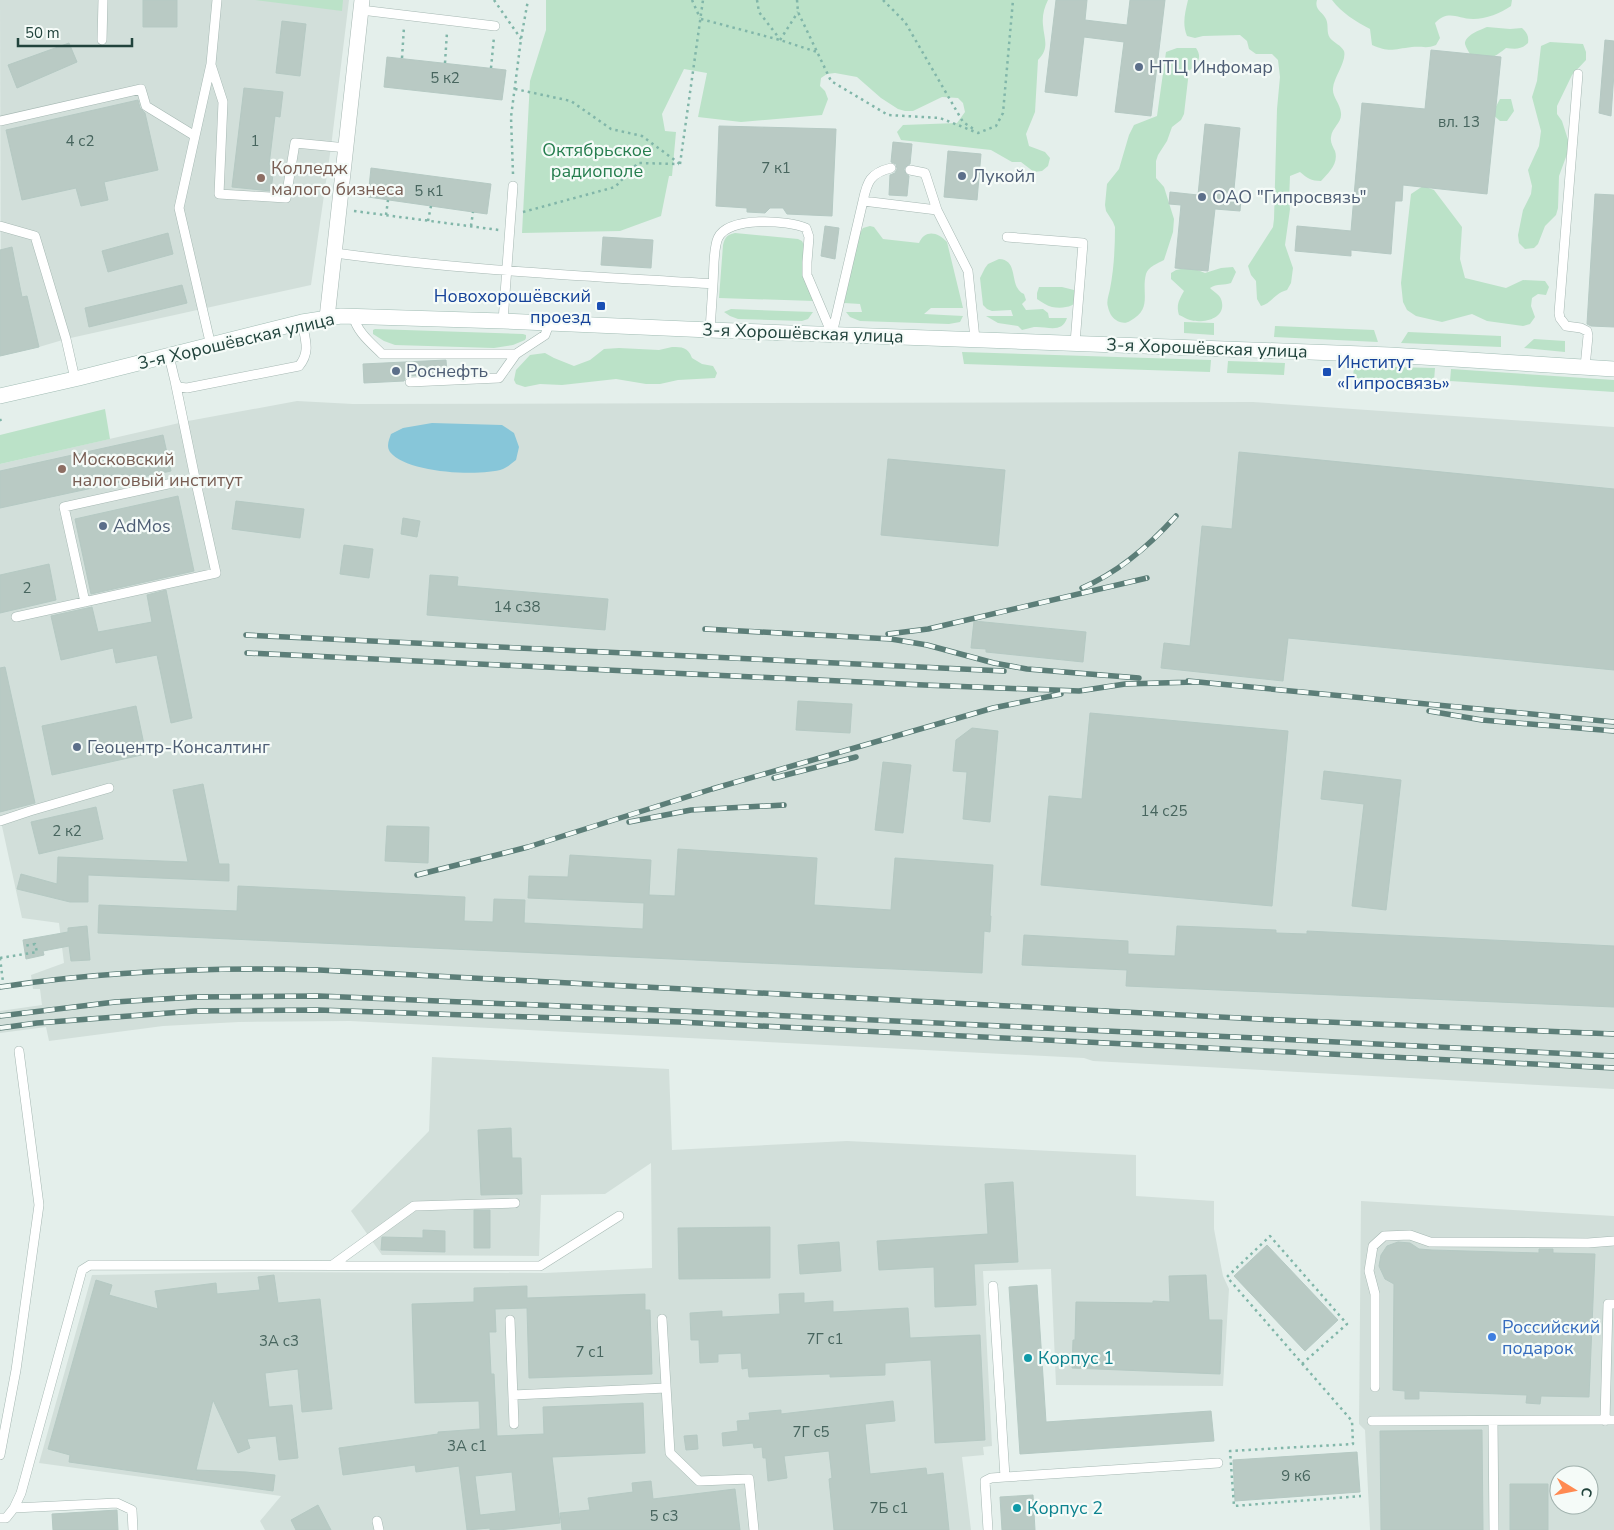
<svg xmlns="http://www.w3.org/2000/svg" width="1614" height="1530" font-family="'Nunito Sans',sans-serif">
<rect width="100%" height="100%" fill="#e4efeb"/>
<!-- built -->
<path fill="#d2dfda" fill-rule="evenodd" d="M0,0H349L331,147L311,285L66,339L39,347L1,356Z
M297,401L353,404L1253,402L1614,427V1089L1093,1061L1084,1058L350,1021L239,1022L163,1026L49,1041L46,1027L0,1033V1011L42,1005L40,989H33L31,975L64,963L59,923L22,918L0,817V464L188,421Z
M432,1057L669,1069L672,1150L847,1141L1136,1155V1196L1214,1201V1229L1223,1276L1229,1289L1223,1386L1056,1385L1051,1269L983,1271L992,1446L983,1447L984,1455L962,1457L971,1530H265L260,1521L281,1496L39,1463L92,1275L255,1272L545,1273L652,1268L651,1163L605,1194L541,1195L539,1256L382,1255L351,1211L429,1131Z
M1361,1201L1614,1216V1530H1370L1365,1430L1359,1424ZM1559,1475H1589V1505H1559Z"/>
<!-- green -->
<path fill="#bbe2c8" d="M255,0H343L342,11Z
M546,0H1048C1044,8 1042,16 1043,25C1044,39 1050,48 1038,60L1035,112L1026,134L1029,146L1045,152L1050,158L1048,166L1042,171L1034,172L1021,162H1012L991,150L901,140L897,132L903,125L957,123L965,112L963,103L958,98L942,97L913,111H905L898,109L881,98L857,77L835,73L827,74L821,78L820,86L825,91L828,99L822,115L741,122L698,117L707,73L684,69L662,114L665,131L676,132L672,176H669L661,216L620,231L522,233L530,81L546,30Z
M1188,0H1317C1314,10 1323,12 1326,19C1329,26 1326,32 1330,38C1334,43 1341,45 1344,51C1347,61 1334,77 1333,88C1332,97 1340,103 1341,113C1342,123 1332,127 1331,137C1330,142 1333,147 1335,151C1339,164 1328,173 1321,181C1311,181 1307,178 1300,172L1290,176L1289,201L1290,209L1285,245L1293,268L1291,283L1287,290C1275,293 1273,302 1261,306L1257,299L1256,281L1251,275L1248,266L1273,227L1274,219L1277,109L1280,77L1278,60L1272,54H1256L1249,49L1247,41L1240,35L1203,36L1195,38L1187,36C1182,24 1185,13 1188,0Z
M1332,0H1512L1511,6C1501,13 1486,19 1473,19C1457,19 1449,9 1435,23L1440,38L1436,45C1427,49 1422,46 1412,47C1394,49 1390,53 1372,45L1370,29C1355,21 1342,13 1332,0Z
M1487,27L1510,29L1522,28C1527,33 1529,36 1528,43C1521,50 1515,49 1506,48C1491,60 1488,60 1471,56C1469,52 1466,48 1465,44C1465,35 1480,30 1487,27Z
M1550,42L1583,44L1586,52V60L1572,75L1557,106V114L1562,121L1570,146L1559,176L1558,208L1556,215L1545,226L1538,244L1534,248L1525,249L1519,243L1518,235L1523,210L1531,194L1532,186L1528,170L1539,146L1541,131L1532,97L1537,81L1541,46Z
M1177,48H1196C1203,58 1197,64 1189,71L1184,114L1181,120L1172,127L1167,141L1158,155L1156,161V178L1164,187L1174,219L1173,232L1164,260C1158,263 1148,267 1146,274C1141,293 1153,309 1130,321C1126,324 1120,323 1116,320C1112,318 1109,312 1108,307C1106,302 1109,294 1110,289C1114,268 1115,248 1115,227L1113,222L1106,211L1105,205L1107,184L1119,169L1129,135L1134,125L1157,116L1166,52Z
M1500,99H1511L1514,111L1507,121H1500L1492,114Z
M1423,186L1434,190L1462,227L1460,259L1465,278L1506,288L1523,280L1545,281L1549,287L1546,295L1538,294L1532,298L1531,306L1535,317L1530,324L1523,326L1487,321L1472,314L1442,322L1416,316L1407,310L1403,302L1401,283L1411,194Z
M870,226L874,227L883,239L919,243C925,229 938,232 947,242L963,308H931L924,314L963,316L960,322L949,324L860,321L850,317L846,312H862L860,304L844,303L859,235L863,228Z
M735,233L798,239L802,241L804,245L803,276L814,301L719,298L723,245C725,237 727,235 735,233Z
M999,259C1020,260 1008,287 1024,294L1026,300L1022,304L1026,310L1043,309L1048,313L1049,318H1067C1062,334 1047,326 1034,327C1030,328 1026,329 1022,330L1018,326L998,323L986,316H1013L1011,310L992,311L987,309L983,305L980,278L985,268L988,264Z
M1190,267L1205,273L1221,268L1233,267L1236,272L1231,283C1224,286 1217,283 1210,288C1214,292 1219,294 1221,299C1228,318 1204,324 1190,320C1186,319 1182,316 1179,315C1176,305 1179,300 1184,291L1171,279V273L1176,270Z
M1039,287H1062L1074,290C1084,307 1064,309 1052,307C1047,306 1042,302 1037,299V293Z
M731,309L813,312L808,319L802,321L738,319L730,316L724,312Z
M1184,322L1214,323V335L1184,333Z
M1275,326L1374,330L1378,342L1274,337Z
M375,329L523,334L526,335V338L525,340L513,345L494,348L395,345L384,341L373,334V330Z
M1408,332L1501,336V347L1401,343Z
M1534,339L1565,341V352L1524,348Z
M672,347C682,347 688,347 692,358L702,364L713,366L717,373L715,378L678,380L660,384H646L616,379L562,385L540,384L525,387L516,384L514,380L516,370L530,355L545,353L554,358L574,366L590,360L604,349L619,348L659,350Z
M962,352L1211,360L1210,372L964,364Z
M1228,361L1285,363L1284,375L1227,373Z
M1354,366L1435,368L1434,381L1353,378Z
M1451,369L1614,380V392L1450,381Z
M105,409L110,439L0,464V435Z"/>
<!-- water -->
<path fill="#87c6d9" d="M432,423L502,425L514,433L519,447L516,460C512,463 508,467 503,469C480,477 406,473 390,452C386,446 389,440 391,434L403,428Z"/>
<!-- building -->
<path fill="#b9cac4" stroke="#b5c9c3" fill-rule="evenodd" d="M143,0H177V27H143Z
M1056,0H1087L1085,20L1127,25L1130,0H1165L1151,116L1115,112L1124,42L1084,37L1077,96L1045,92Z
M282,21L306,24L300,76L276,73Z
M1605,40L1614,41V73L1611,116L1599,113Z
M69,43L77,62L17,88L8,65Z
M1431,50L1501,57L1487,194L1403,185L1402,201H1395L1391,254L1351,250V256L1295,251L1297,226L1351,231L1362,103L1425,109Z
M387,57L506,70L502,100L384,87Z
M244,88L283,92L280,117L275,116L269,165L274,166L271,191L232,187Z
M138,100L140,108L145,113L158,170L104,182L108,200L81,206L76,188L22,200L6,130Z
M1205,124L1240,128L1233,199H1241L1240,211L1215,209L1208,271L1175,268L1181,205L1169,204L1170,192L1198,195Z
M719,126L836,129L832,216L787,214L783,208H770L765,213L747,212V208L716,206Z
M893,142L912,144L910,164L906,166L904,169L906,174L909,176L907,196L889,195L890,175L895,173L897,169L896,164L891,162Z
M948,151L981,154L977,200L944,197Z
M371,168L491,184L487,214L368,197Z
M1595,194L1614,195V327L1591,326L1587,324Z
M825,226L839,228L835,259L821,256Z
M168,233L173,254L108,272L102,251Z
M603,237L653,240L651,268L601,265Z
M12,247L22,297L27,296L39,347L0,356V250Z
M182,285L187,303L89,327L85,308Z
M446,360L447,374L409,376L406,377L404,381L364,383L363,364Z
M163,435L171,471L0,508V471Z
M1239,452L1614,489V670L1288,638L1283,681L1161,668L1164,643L1190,646L1202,526L1232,529Z
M888,459L1005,470L998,546L881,535Z
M178,496L194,571L91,594L75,519Z
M236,501L304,509L300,538L232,529Z
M403,518L420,521L417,537L401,534Z
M344,545L373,549L369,578L340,574Z
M49,564L56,600L0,613V575Z
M430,575L458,577L457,586L608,599L605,630L427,615Z
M166,590L192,718L171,723L157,655L116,663L113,648L61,660L51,616L92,607L98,632L152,622L147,595Z
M974,621L1086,632L1083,662L986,652V649L971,648Z
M5,667L35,803L0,812V668Z
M798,701L852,704L850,733L796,730Z
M136,706L146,754L52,775L42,726Z
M1090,713L1288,731L1272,906L1041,885L1049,796L1082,799Z
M972,728L998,731L990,822L963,819L967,772L953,771L956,740Z
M883,762L911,765L903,833L875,830Z
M1324,771L1401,780L1386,910L1352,906L1364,804L1321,799Z
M203,784L219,864H229V881L88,875V902H70L17,889L21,874L57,884L58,857L188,862L173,790Z
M96,807L103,839L39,854L31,822Z
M387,826L429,827L428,863L385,861Z
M678,849L817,858L814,905L891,910L895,858L993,865L990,916H991L990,932L984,931L982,973L98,933L99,905L237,911L238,886L465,897L464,921L493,922L494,899L525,900L524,923L643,929L644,903L528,898L529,876L568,877L570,855L651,860L649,895L675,896Z
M87,926L90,960L71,961L69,946L43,951L44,955L26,959L23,940L68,932V928Z
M1177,926L1276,930V933L1307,934V931L1614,946V1007L1126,986L1127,970L1022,965L1024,935L1128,941V954L1175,956Z
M511,1128L512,1158H521L522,1194L481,1195L478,1130Z
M1013,1182L1018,1262L974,1264L976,1305L935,1307L934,1267L879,1270L877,1241L988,1234L985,1184Z
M474,1210H490V1248H474Z
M770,1227V1278L679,1279L678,1228Z
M423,1230L445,1231V1252L381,1250L382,1237L423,1238Z
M839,1242L841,1271L800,1274L798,1245Z
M1398,1242L1410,1243L1419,1249L1432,1250L1539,1253V1249H1553V1253L1595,1254L1589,1397L1541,1396L1540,1404L1526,1403L1527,1395L1419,1391V1399H1405V1391L1393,1390L1394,1284L1385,1279L1379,1266L1381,1255L1387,1246Z
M1267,1245L1338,1320L1305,1351L1234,1276Z
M274,1275L278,1303L320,1299L332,1409L302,1412L298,1369L265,1373L269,1407L292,1405L298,1458L279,1460L276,1436L247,1439L250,1448L238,1453L213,1400L196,1470L246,1472L275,1475L273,1491L69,1462L70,1455L48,1449L96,1280L112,1285L109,1295L158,1309L155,1291L216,1283L217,1294L260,1290L258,1277Z
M1206,1275L1209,1320H1222L1220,1374L1072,1368L1073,1340H1075L1076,1302L1153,1303V1301L1170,1302L1169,1276Z
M1037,1285L1046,1422L1211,1411L1214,1441L1020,1454L1009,1287Z
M527,1286V1298L645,1294V1310H650L652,1374L529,1378L527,1308L495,1309L496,1332H489L491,1374H494L497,1436L544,1434L543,1407L643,1403L645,1453L552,1457L560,1523L499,1530H490V1528L467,1530L459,1466L416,1472L415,1465L343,1475L339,1448L438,1434V1432L480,1429L479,1401L415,1403L412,1304L474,1302V1288ZM512,1472L516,1511L480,1515L475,1476Z
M804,1293V1303L833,1301V1312L908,1308L910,1338L980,1335L985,1440L935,1443L931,1360L885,1363V1375L830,1377V1374L749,1377L748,1368L742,1369L741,1353L718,1354V1362L700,1363L699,1340H691L690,1313L722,1311V1317L780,1314L779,1294Z
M893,1401L895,1421L865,1424L870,1474L926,1468L927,1475L943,1473L949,1530H834L829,1479L832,1478L829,1451L784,1456L787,1478L768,1481L766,1458H763L762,1447L754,1448L753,1443L723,1446L722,1433L738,1431L737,1421L750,1420L749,1413L781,1410V1414Z
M1482,1430L1483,1530H1381L1380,1431Z
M697,1435L698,1449L686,1450L684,1436Z
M1357,1452L1360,1492L1235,1501L1233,1460Z
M651,1481L653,1499L735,1489L740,1530H562L560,1513L590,1510L588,1498L633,1492L632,1483Z
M1510,1484H1548V1530H1510Z
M1033,1495L1035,1530H1002L1000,1497Z
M318,1505L331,1530H296L291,1520Z
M117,1510L118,1530H53L52,1514Z"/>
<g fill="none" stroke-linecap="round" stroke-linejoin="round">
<!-- lane casing -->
<g stroke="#a6b8b3" stroke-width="10">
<path id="lane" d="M361,10L495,26
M102,40L103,0
M211,65L223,102L219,194L286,198L295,143L347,148
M1578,74L1559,313L1560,318L1566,326L1581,328L1587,331L1588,336L1585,367
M0,121L141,89L146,106L195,136
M910,170L925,173L937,210
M863,201C867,182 870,173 891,168
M0,226L35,236L66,339L75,379
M1007,237L1083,243L1075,343
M335,253C460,270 587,276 713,284L710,330
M713,284C714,271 713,249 718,238C728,216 788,220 806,228L809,237L807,262V275L832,334L863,201L937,210L968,271L975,339
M353,316C358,333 370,342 382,354H516L545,335L549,324
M503,321L513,186
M211,346L179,208L211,64L217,0
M169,356L175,381L178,387L187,388L299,366C311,352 305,339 302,322
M410,382L499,378L516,354
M85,602L64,507L195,478L175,381
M16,617L216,573L195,478
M0,821L30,811L109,788
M334,1264L414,1206L515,1203
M993,1286L1005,1477L1218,1463
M662,1319L670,1453L699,1481L749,1479L754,1530
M510,1320L514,1424
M1375,1387V1294L1369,1271L1373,1246L1384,1236L1410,1235L1430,1242L1588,1243L1614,1241
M513,1395L666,1388
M1372,1421L1614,1420
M1605,1421L1608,1304H1614
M1493,1422L1494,1530
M0,1455L16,1370L39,1205L19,1051
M14,1508L117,1503L132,1510L133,1530
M0,1518H6L14,1508L21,1493L82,1270L90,1265L540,1266L619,1216
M377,1521L379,1530
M988,1530L985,1481L991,1478L1005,1477"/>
</g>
<!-- street casing -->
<g stroke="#a6b8b3" stroke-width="16">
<path id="street" d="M327,318L362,0"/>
</g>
<!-- secondary casing -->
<g stroke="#a1bcb4" stroke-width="16">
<path id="secondary" d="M0,396L79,378L302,322L341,316L503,321L710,330L1390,355L1614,369"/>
</g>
<!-- path -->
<path stroke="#81b6a9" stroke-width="2.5" stroke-dasharray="2.5 4" stroke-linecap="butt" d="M494,0L521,39
M692,0L700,18
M757,0L759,12L779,38
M797,0L798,12L831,81L888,115L940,118L978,133L996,126L1003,113L1013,0
M883,0L905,22L963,122L975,130
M701,19L780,40L817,52
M780,40L798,12
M402,58L404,27
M445,63L447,32
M491,68L494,37
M515,89L571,101L611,129L642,136L680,164
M680,164L703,0
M513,174L511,117L521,39L528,0
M354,211L499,230
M523,212L615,187L638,163L679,164
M386,215L388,200
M428,221L431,206
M471,226L473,212
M0,419L1,421
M0,958L37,952L35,944L24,946
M0,958L3,982
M1302,1364L1347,1324L1270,1236L1227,1277L1352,1421L1353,1444L1230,1451L1234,1506L1361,1496"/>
<!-- lane -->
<use href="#lane" stroke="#fff" stroke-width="9"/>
<!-- street -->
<use href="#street" stroke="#fff" stroke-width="15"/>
<!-- secondary -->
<use href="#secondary" stroke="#fff" stroke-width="15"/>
<!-- rail casing -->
<g stroke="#5c7e78" stroke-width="5.5">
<path id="rail" d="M1082,588C1119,572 1149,546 1176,516
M705,629L891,639L927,645L994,663L1027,669L1139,678
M888,634L928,629L1147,578
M246,635L1004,671
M247,653L924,685L1079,691L1125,684L1195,682
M1188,681L1614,722
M1429,711L1482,720L1614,731
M774,778L856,757
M629,822L691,810L784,805
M417,875L528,847L712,789L993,708L1061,694
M0,987C106,971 212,967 319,970L1279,1020L1614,1034
M0,1016L115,1002L195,997L319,996L681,1011L1277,1039L1614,1056
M0,1028L37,1023L195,1011L318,1010L679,1022L1614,1068"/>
</g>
<!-- rail -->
<use href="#rail" stroke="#f5fbf8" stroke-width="4" stroke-dasharray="11" stroke-linecap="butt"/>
</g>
<!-- markers -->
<g fill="#5c6f8a" stroke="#f5fbf8" stroke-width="2">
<circle cx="1139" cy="67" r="5"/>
<circle cx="962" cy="176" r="5"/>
<circle cx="1202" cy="197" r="5"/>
<circle cx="396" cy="371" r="5"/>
<circle cx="103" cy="526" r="5"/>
<circle cx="77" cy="747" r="5"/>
</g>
<g fill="#8d6e63" stroke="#f5fbf8" stroke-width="2">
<circle cx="261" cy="178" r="5"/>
<circle cx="62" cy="469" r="5"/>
</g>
<g fill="#1a4fb4" stroke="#f5fbf8" stroke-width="2">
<rect x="596" y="301" width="10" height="10" rx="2.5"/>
<rect x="1322" y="367" width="10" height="10" rx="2.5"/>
</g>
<circle fill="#3f7fe0" stroke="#f5fbf8" stroke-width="2" cx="1492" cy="1337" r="5"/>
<g fill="#0f9aa8" stroke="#f5fbf8" stroke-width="2">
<circle cx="1028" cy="1358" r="5"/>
<circle cx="1017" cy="1508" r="5"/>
</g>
<g text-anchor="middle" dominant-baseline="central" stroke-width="4.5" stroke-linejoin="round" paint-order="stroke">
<!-- number labels -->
<g font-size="15" fill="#47655e">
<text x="445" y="78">5 к2</text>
<text x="1459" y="122">вл. 13</text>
<text x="80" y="141">4 с2</text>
<text x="255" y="141">1</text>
<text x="776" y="168">7 к1</text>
<text x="429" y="191">5 к1</text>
<text x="27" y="588">2</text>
<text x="517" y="607">14 с38</text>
<text x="1164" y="811">14 с25</text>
<text x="67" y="831">2 к2</text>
<text x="825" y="1339">7Г с1</text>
<text x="279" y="1341">3А с3</text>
<text x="590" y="1352">7 с1</text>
<text x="811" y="1432">7Г с5</text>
<text x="467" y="1446">3А с1</text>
<text x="1296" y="1476">9 к6</text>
<text x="889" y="1508">7Б с1</text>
<text x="664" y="1516">5 с3</text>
</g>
<!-- service labels -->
<g font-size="18" fill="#4e5e75" stroke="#f5fbf8" text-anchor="start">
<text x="1149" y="67">НТЦ Инфомар</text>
<text x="972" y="176">Лукойл</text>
<text x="1212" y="197">ОАО "Гипросвязь"</text>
<text x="406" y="371">Роснефть</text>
<text x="113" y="526">AdMos</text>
<text x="87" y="747">Геоцентр-Консалтинг</text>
</g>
<!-- park labels -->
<g font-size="18" fill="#267e4f" stroke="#f5fbf8">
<text x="597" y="150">Октябрьское<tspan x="597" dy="21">радиополе</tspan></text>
</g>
<!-- education labels -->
<g font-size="18" fill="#785e54" stroke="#f5fbf8" text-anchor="start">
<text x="271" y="168">Колледж<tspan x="271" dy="21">малого бизнеса</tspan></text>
<text x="72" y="459">Московский<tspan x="72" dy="21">налоговый институт</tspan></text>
</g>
<!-- transit labels -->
<g font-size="18" fill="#164399" stroke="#f5fbf8" text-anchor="end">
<text x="591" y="296">Новохорошёвский<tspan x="591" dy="21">проезд</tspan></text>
<text x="1337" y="362" text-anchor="start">Институт<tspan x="1337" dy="21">«Гипросвязь»</tspan></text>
</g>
<!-- street labels -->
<g font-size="18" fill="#21433c" stroke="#f5fbf8">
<text transform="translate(803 333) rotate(2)">3-я Хорошёвская улица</text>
<text transform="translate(236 341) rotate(-13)">3-я Хорошёвская улица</text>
<text transform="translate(1207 348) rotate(2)">3-я Хорошёвская улица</text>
</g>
<!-- shop labels -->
<g font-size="18" fill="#366cbe" stroke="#f5fbf8" text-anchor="start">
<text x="1502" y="1327">Российский<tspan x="1502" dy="21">подарок</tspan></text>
</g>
<!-- culture labels -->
<g font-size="18" fill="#0d838f" stroke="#f5fbf8" text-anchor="start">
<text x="1038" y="1358">Корпус 1</text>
<text x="1027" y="1508">Корпус 2</text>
</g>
</g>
<!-- north arrow -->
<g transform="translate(1574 1490) rotate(100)"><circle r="24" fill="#f5fbf8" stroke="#a0b1ad"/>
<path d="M0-4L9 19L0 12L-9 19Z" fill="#ff8a52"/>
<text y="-8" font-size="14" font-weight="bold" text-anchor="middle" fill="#21433c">С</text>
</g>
<!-- scale -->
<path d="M18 38v8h114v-8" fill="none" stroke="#21433c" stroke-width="2.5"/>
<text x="25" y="38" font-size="15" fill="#21433c" stroke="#f5fbf8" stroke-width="4" paint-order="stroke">50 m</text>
</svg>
